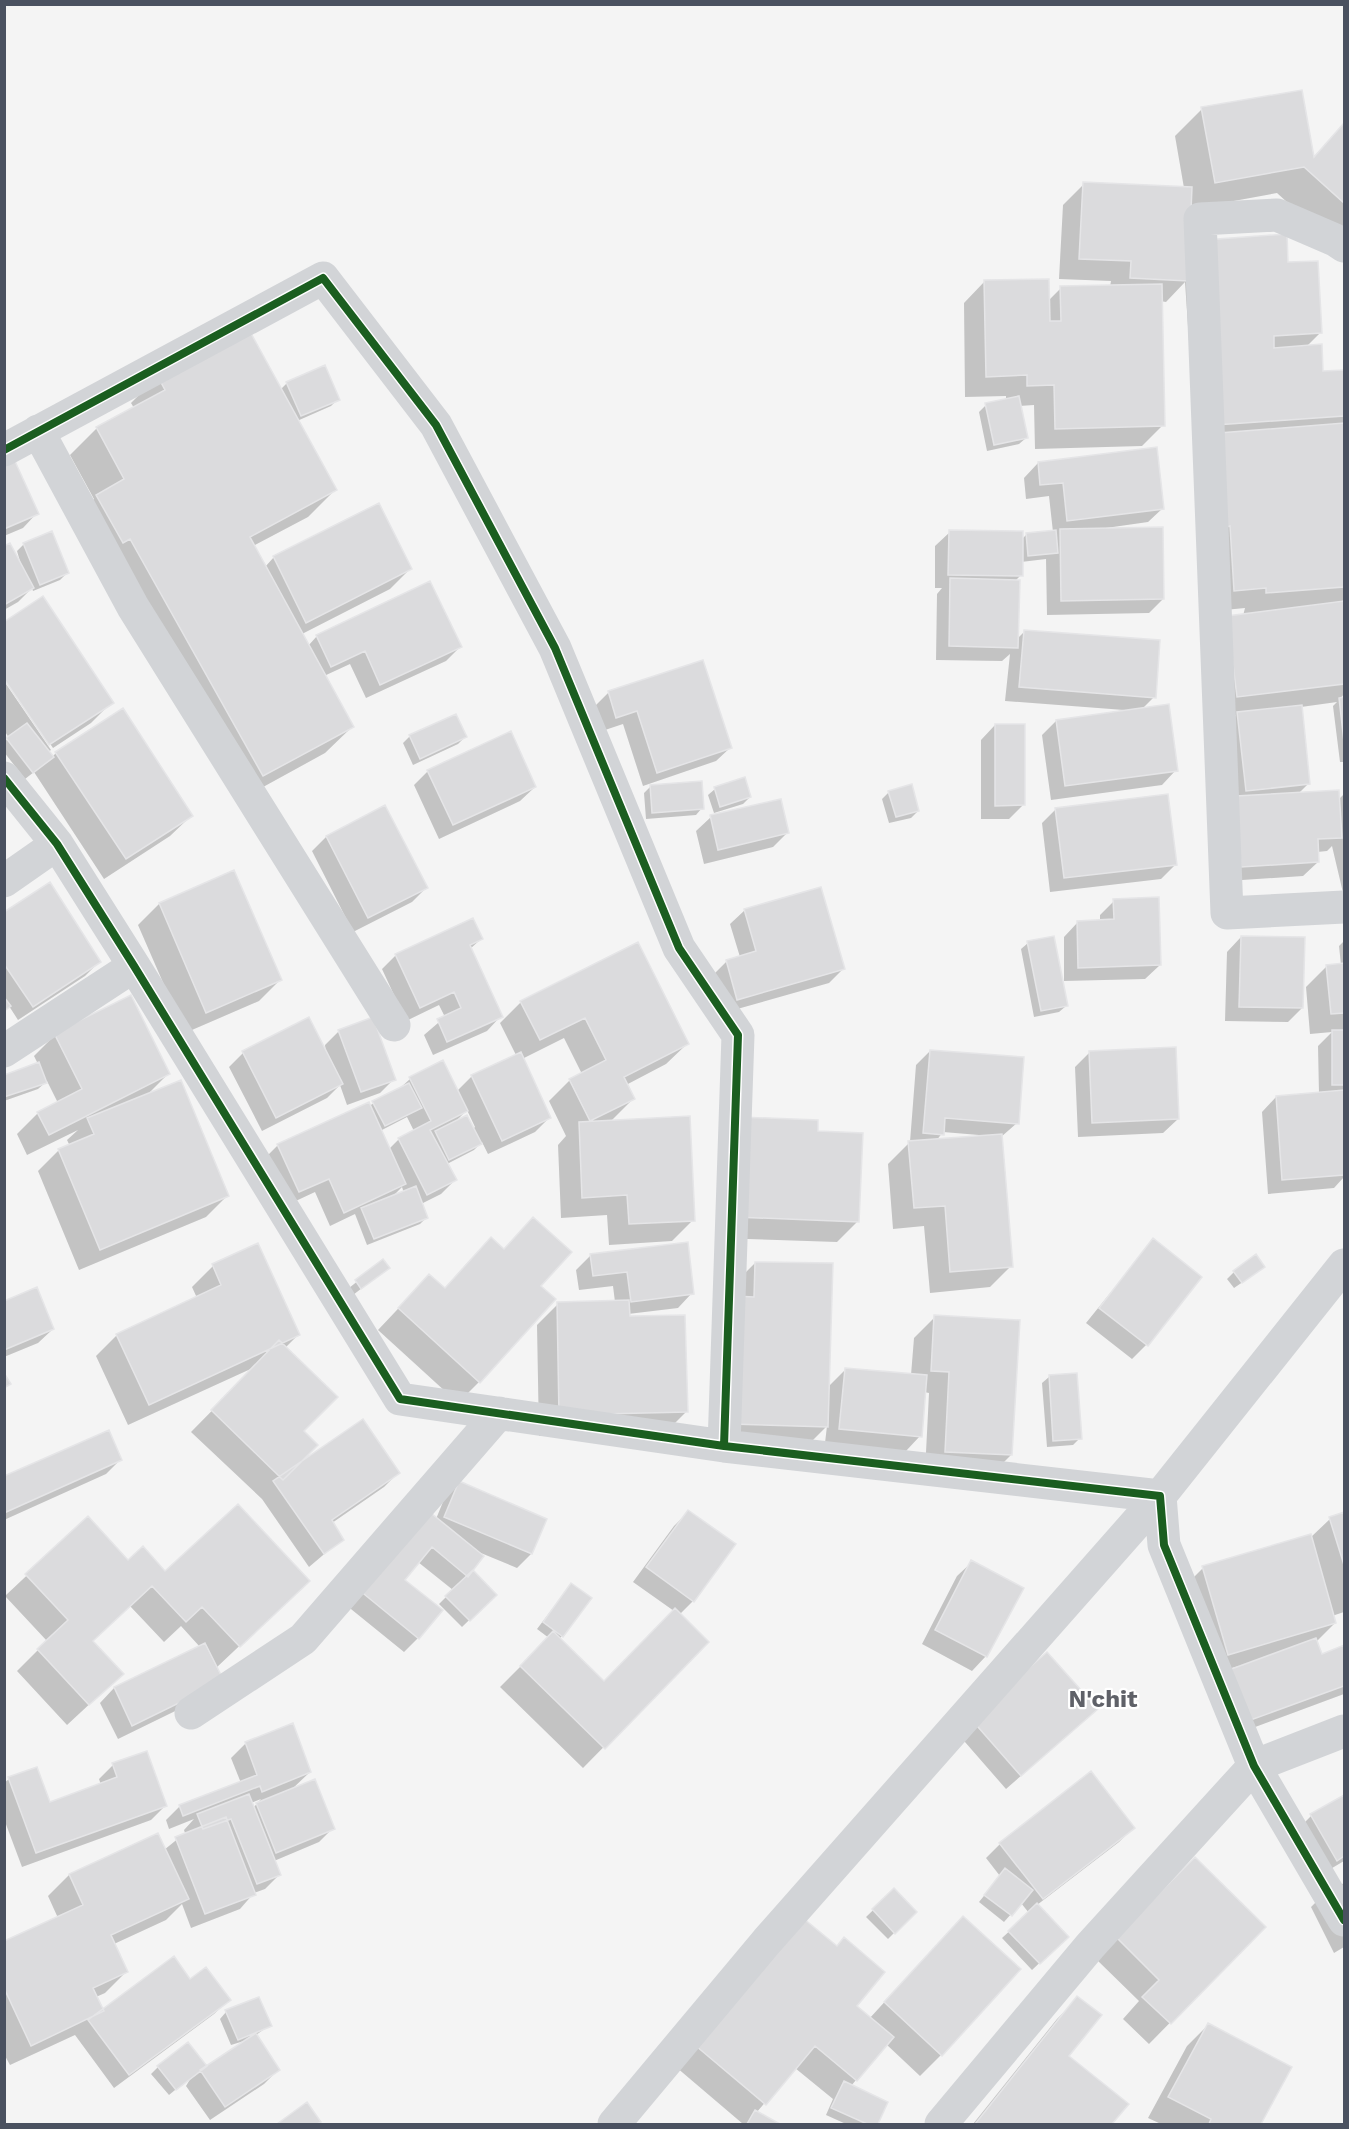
<svg xmlns="http://www.w3.org/2000/svg" width="1349" height="2129" font-family="'Work Sans',sans-serif">
<rect width="100%" height="100%" fill="#f4f4f4"/>
<!-- shadow -->
<path fill="#0003" fill-rule="evenodd" d="M1202,109L1313,158L1344,123V254L1277,193L1190,209L1188,259L1287,264L1321,332L1306,347L1321,373L1344,371V599L1341,603H1344V694L1340,699H1344V762H1340L1333,706L1337,702L1301,707L1309,783L1298,794L1338,800L1344,794V897L1332,846L1327,851L1317,852L1318,862L1303,876L1227,881L1224,727L1236,715L1217,718L1245,608L1214,611L1196,445L1185,282L1166,302L1160,301L1163,425L1142,446L1035,449L1034,405L1019,406L1026,438L1019,444L987,451L979,412L986,405L1006,400V396L965,397L964,303L985,281L1048,301L1061,288L1110,287L1111,281L1059,279L1063,205L1084,184L1184,188L1175,136Z
M158,376L280,390L287,383L338,399L331,406L297,421L335,490L308,517L253,546L265,567L274,557L411,568L390,589L302,634L308,646L317,636L460,647L446,661L366,698L350,664L324,676L352,727L325,753L236,802L70,523L94,499L70,455L97,428L134,408L131,403Z
M1038,463L1163,508L1148,522L1106,528L1163,599L1149,613L1047,615L1046,559L1021,562V575L1015,581L1017,639L1025,631L1154,697L1142,709L1176,770L1162,785L1051,800L1042,735L1056,721L1124,710L1005,701L1010,654L1002,661L936,660L937,594L942,588H935V546L950,532L1022,539L1027,534L1053,532L1049,496L1026,499L1024,478Z
M4,465L37,513L23,528L4,536Z
M24,544L67,573L60,580L33,591L32,588L18,602L4,610V547L22,568L17,551Z
M4,676L112,702L91,723L53,748Z
M4,681L51,750L48,752L52,757L56,753L191,816L170,836L104,879L34,772L25,779L4,752V742L9,738L4,730Z
M609,692L731,747L716,761L643,786L623,724L602,731L594,707Z
M995,725L1023,805L1009,819H981V740Z
M410,736L465,737L458,744L413,765L403,743Z
M428,771L535,787L520,801L439,839L414,785Z
M651,786L702,808L696,815L646,819L644,793Z
M715,789L750,797L743,804L714,813L708,795Z
M889,792L918,811L911,818L889,823L882,799Z
M384,807L426,888L412,902L353,932L312,851L326,837Z
M1056,809L1175,865L1161,879L1050,892L1042,823Z
M711,817L787,833L773,847L704,864L696,831Z
M1114,901L1160,965L1145,979L1064,981V937L1078,922L1100,921V915Z
M159,904L280,980L259,1001L185,1033L138,925Z
M745,910L843,969L829,983L723,1013L713,975L727,961L740,957L730,924Z
M4,914L99,962L85,976L18,1020L9,1006L4,1011Z
M1241,937L1302,1008L1288,1022L1225,1021L1227,952Z
M481,939L470,949L501,1016L487,1031L433,1055L424,1035L445,1017L439,1005L406,1021L382,969L396,955Z
M1344,941V1177L1334,1188L1268,1194L1262,1112L1276,1097L1319,1094L1318,1046L1332,1032L1310,1034L1306,987L1327,966L1341,965L1339,946Z
M1028,943L1066,1006L1059,1012L1034,1017L1021,949Z
M638,944L687,1044L666,1064L626,1085L633,1099L610,1122L693,1220L672,1241L609,1245L607,1215L561,1218L558,1145L566,1136L549,1101L570,1080L582,1074L564,1038L522,1059L550,1117L535,1132L488,1154L482,1142L474,1150L447,1164L455,1180L441,1194L421,1204L427,1217L420,1224L367,1245L355,1214L330,1226L315,1192L285,1206L264,1159L278,1145L369,1106L399,1089L410,1079L442,1062L457,1091L472,1076L516,1055L500,1023L521,1002ZM467,1110L475,1127L473,1129L455,1122ZM407,1117L414,1131L399,1139L389,1149L380,1131ZM402,1187L404,1193L391,1198Z
M339,1031L394,1079L380,1093L347,1105L340,1085L327,1098L262,1131L229,1067L243,1053H326L325,1045Z
M55,1035L169,1073L146,1096L227,1196L206,1217L79,1270L38,1171L59,1150L70,1146L67,1140L78,1130L27,1155L17,1134L38,1113L58,1103L47,1081L38,1089L4,1101V1076L38,1064L34,1056Z
M930,1051L1017,1123L1001,1137L1011,1266L990,1287L930,1293L924,1226L893,1229L888,1164L910,1142L916,1065ZM943,1132L979,1135V1137L936,1141Z
M1089,1053L1178,1119L1163,1133L1078,1137L1075,1067Z
M817,1133L858,1221L837,1242L715,1238Z
M533,1219L539,1286L479,1382L458,1403L378,1330L429,1276L444,1289L470,1260L503,1250Z
M1153,1240L1147,1344L1132,1359L1086,1323Z
M257,1245L298,1335L285,1348L302,1431L295,1468L398,1473L384,1487L332,1523L342,1539L309,1567L262,1499L191,1432L255,1367L128,1425L96,1356L117,1335L197,1298L192,1287L213,1266Z
M591,1255L692,1293L678,1308L628,1314L686,1412L665,1433L539,1436L537,1325L558,1304L615,1302L613,1286L579,1290L576,1270Z
M383,1261L388,1268L353,1295L349,1288Z
M755,1263L828,1387L845,1370L911,1375L914,1338L935,1317L1011,1455L990,1476L925,1472L929,1393L924,1392L920,1436L906,1451L825,1443L827,1426L806,1447L710,1444L734,1284Z
M1234,1272L1256,1273L1234,1288L1227,1279Z
M4,1302L53,1329L38,1343L4,1357Z
M1049,1377L1080,1438L1073,1445L1047,1447L1042,1383Z
M120,1460L106,1474L4,1520V1477Z
M459,1483L545,1520L531,1554L517,1568L476,1551L471,1570L495,1595L462,1627L439,1604L453,1590L418,1562L403,1580L418,1638L404,1652L346,1605L436,1519L445,1497Z
M688,1512L693,1601L679,1615L707,1642L583,1768L500,1687L549,1638L537,1629L565,1592L562,1636L559,1639L603,1683L674,1611L633,1582L674,1526Z
M1344,1514V1612L1332,1616L1335,1623L1316,1642L1321,1655L1344,1647V1694L1231,1736L1239,1666L1207,1675L1182,1589L1203,1568L1310,1538L1330,1519Z
M88,1518L128,1562L165,1573L308,1581L216,1668L208,1695L118,1739L100,1703L114,1688L200,1647L181,1626L164,1642L130,1606L91,1641L122,1674L67,1725L17,1671L47,1641L5,1596Z
M972,1562L986,1656L972,1671L922,1644L957,1576Z
M972,1720L1081,1723L1006,1789L958,1734Z
M246,1743L310,1772L291,1790L333,1828L319,1842L274,1861L279,1875L265,1889L254,1893L240,1909L191,1928L182,1904L166,1920L114,1944L126,1972L105,1993L96,1997L102,2011L190,1981L229,2000L214,2014L114,2088L75,2035L10,2065L4,2054V1943L58,1918L48,1896L69,1875L157,1835L164,1850L185,1833L184,1830L194,1819L169,1829L166,1820L180,1806L241,1783L231,1758ZM261,1799L253,1808L251,1803Z
M113,1765L165,1806L151,1820L22,1867L4,1819V1783L9,1779L49,1804L101,1785L99,1779Z
M1344,1797V1861L1322,1874L1297,1830L1311,1816Z
M1133,1828L1119,1842L1037,1905L1067,1937L1032,1970L1002,1938L1029,1913L1021,1903L1004,1922L979,1902L1000,1876L986,1858L1000,1844Z
M1195,1859L1264,1927L1149,2044L1123,2019L1139,2001L1096,1959Z
M1344,1883V1947L1334,1953L1311,1907L1325,1893Z
M894,1890L915,1912L888,1939L866,1917Z
M942,1939L941,2055L920,2076L886,2044L851,2086L886,2102L876,2124H846L826,2115L833,2099L795,2068L756,2113L777,2124H743L676,2067L782,1941L869,2019Z
M1078,1998L1067,2056L1127,2104L1111,2124H973L1057,2019Z
M226,2012L270,2025L256,2035L278,2070L264,2084L210,2120L186,2086L192,2076L169,2095L151,2074L158,2067L206,2068L247,2040L231,2045L220,2019Z
M1208,2025L1290,2068L1260,2124H1161L1148,2118L1187,2046Z
M307,2104L319,2121L316,2124H280Z"/>
<!-- building -->
<path fill="#dbdbdd" stroke="#e5e5e7" stroke-width="1.5" d="M1302,90L1314,157L1344,123V203L1304,167L1215,183L1201,107Z
M1083,182L1192,187L1188,281L1130,278L1131,261L1079,259Z
M1287,234L1288,262L1318,261L1322,333L1274,336V348L1322,344L1323,371L1344,370V416L1216,425L1204,240Z
M1049,279L1050,321H1061L1060,286L1162,284L1165,426L1055,429L1054,385L1027,386V375L986,377L984,280Z
M247,326L337,490L250,537L354,727L263,776L130,539L123,543L96,495L124,479L96,427L165,390L157,375Z
M325,365L340,400L301,416L286,382Z
M1019,396L1028,438L994,445L985,403Z
M1344,423V587L1266,593V588L1234,591L1230,526L1226,527L1219,433Z
M1157,447L1164,509L1067,521L1063,483L1040,485L1038,462Z
M14,459L39,514L4,529V464Z
M379,503L412,569L306,623L273,556Z
M1163,527L1164,599L1061,601L1060,529Z
M949,530L1023,531V576L948,575Z
M1056,530L1058,553L1028,556L1026,533Z
M52,531L69,573L40,585L23,543Z
M10,543L34,588L4,605V546Z
M950,578L1020,580L1018,648L949,646Z
M430,581L462,647L380,685L365,651L331,667L316,635Z
M43,596L114,703L49,745L4,679V622Z
M1344,601V684L1237,697L1227,616Z
M1024,630L1160,640L1156,698L1019,687Z
M703,660L732,748L657,773L637,711L616,718L608,691Z
M1344,697V742L1339,698Z
M1169,704L1178,771L1065,786L1056,720Z
M1302,705L1310,784L1246,791L1237,712Z
M123,708L193,816L126,859L55,752Z
M456,714L467,737L420,759L409,735Z
M27,723L54,757L33,773L6,738Z
M995,724H1025V805L995,806Z
M511,731L536,787L453,825L427,770Z
M745,777L751,797L720,807L714,787Z
M702,781L704,809L652,813L650,785Z
M912,784L919,811L896,817L888,791Z
M1339,790L1342,838L1318,839L1319,862L1241,867L1236,796Z
M1168,794L1177,865L1064,878L1055,808Z
M781,799L789,833L718,850L710,815Z
M385,805L428,888L368,918L326,836Z
M234,870L282,980L206,1013L159,903Z
M50,882L101,962L33,1007L4,964V912Z
M821,887L845,969L737,1000L726,960L756,951L744,909Z
M1159,897L1161,965L1078,968L1077,921L1114,919L1113,899Z
M473,918L483,939L470,945L503,1017L447,1042L437,1019L461,1008L454,992L420,1008L395,954Z
M1054,936L1068,1006L1041,1011L1027,941Z
M1241,936L1305,937L1303,1008L1239,1007Z
M638,942L689,1044L624,1077L635,1099L590,1121L569,1079L606,1060L585,1018L540,1040L520,1001Z
M1344,963V1013L1331,1014L1326,965Z
M131,995L170,1074L49,1135L37,1112L82,1089L54,1033Z
M4,997L11,1006L4,1011Z
M309,1017L343,1084L276,1118L242,1051Z
M373,1017L396,1080L361,1092L338,1030Z
M1332,1030H1344V1085H1332Z
M1176,1047L1179,1119L1092,1123L1089,1051Z
M930,1050L1024,1057L1019,1124L945,1118L944,1135L923,1133Z
M521,1052L551,1118L502,1141L471,1075Z
M443,1060L468,1111L430,1130L457,1180L427,1195L398,1138L431,1121L409,1077Z
M39,1062L47,1083L4,1097V1075Z
M181,1080L229,1196L100,1250L58,1149L94,1134L87,1118Z
M409,1083L422,1108L385,1126L372,1101Z
M1344,1090V1175L1282,1180L1276,1096Z
M369,1102L406,1184L344,1213L329,1179L299,1192L277,1144Z
M467,1115L482,1144L449,1160L435,1131Z
M690,1116L695,1221L629,1224L627,1195L582,1198L579,1122Z
M740,1117L818,1120V1131L863,1133L859,1222L735,1217Z
M1002,1134L1013,1267L950,1272L945,1206L914,1208L908,1141Z
M416,1186L428,1218L374,1239L361,1208Z
M533,1217L572,1252L541,1286L556,1299L480,1383L398,1308L429,1274L445,1288L491,1237L504,1249Z
M1153,1238L1202,1277L1148,1346L1099,1308Z
M688,1242L694,1294L631,1302L627,1272L593,1276L590,1254Z
M258,1243L300,1335L149,1405L116,1334L221,1285L212,1264Z
M1256,1254L1265,1267L1242,1283L1233,1271Z
M383,1259L390,1268L361,1289L355,1280Z
M755,1262L833,1263L828,1427L731,1424L735,1296L754,1297Z
M37,1287L54,1329L4,1350V1301Z
M629,1300L630,1316L685,1315L688,1412L559,1415L557,1302Z
M934,1315L1020,1320L1012,1455L945,1452L949,1372L931,1371Z
M279,1340L338,1397L304,1431L318,1445L283,1480L211,1410Z
M845,1368L927,1375L922,1437L839,1429Z
M4,1373L11,1384L4,1388Z
M1077,1373L1082,1439L1053,1441L1049,1375Z
M363,1419L400,1473L332,1520L344,1540L324,1554L273,1481Z
M109,1430L122,1460L4,1513V1476Z
M459,1481L547,1519L532,1554L444,1517Z
M238,1504L310,1581L240,1647L202,1607L186,1622L152,1586L93,1641L124,1674L89,1705L37,1649L68,1620L25,1574L88,1516L128,1560L143,1546L165,1571Z
M426,1509L484,1556L468,1577L432,1547L405,1580L443,1610L419,1639L359,1590Z
M688,1510L736,1544L694,1602L646,1567Z
M1344,1512V1565L1329,1517Z
M1311,1534L1336,1623L1228,1655L1202,1566Z
M971,1560L1024,1588L987,1657L935,1630Z
M473,1570L497,1595L470,1621L445,1596Z
M571,1583L592,1598L563,1637L543,1622Z
M675,1608L709,1642L605,1749L520,1666L553,1631L604,1681Z
M1316,1638L1322,1654L1344,1645V1686L1245,1722L1226,1671Z
M205,1643L224,1681L132,1726L114,1687Z
M1047,1652L1098,1709L1021,1776L971,1719Z
M293,1723L311,1772L262,1792L260,1786L183,1816L179,1805L257,1775L245,1742Z
M147,1751L167,1806L36,1853L8,1777L37,1767L50,1802L117,1777L112,1763Z
M1091,1771L1135,1828L1043,1899L999,1843Z
M315,1779L335,1829L276,1853L256,1803Z
M249,1794L281,1875L257,1884L231,1819L203,1829L197,1814Z
M1344,1795V1856L1337,1861L1310,1814Z
M226,1817L256,1895L205,1914L175,1837Z
M158,1833L189,1899L111,1935L128,1972L93,1988L104,2011L31,2046L4,1988V1941L83,1905L69,1874Z
M1195,1857L1266,1927L1171,2024L1142,1997L1159,1980L1116,1937Z
M1005,1868L1033,1890L1012,1916L984,1895Z
M894,1888L917,1912L895,1934L872,1909Z
M1037,1903L1069,1937L1040,1964L1008,1931Z
M963,1916L1021,1969L942,2056L884,2002Z
M803,1918L837,1946L844,1937L885,1972L857,2006L894,2037L857,2081L815,2046L766,2105L696,2046Z
M174,1956L190,1979L206,1967L231,2000L129,2075L88,2020Z
M1077,1996L1102,2015L1069,2056L1129,2104L1112,2124H975Z
M259,1997L272,2026L238,2040L225,2010Z
M1208,2023L1292,2067L1261,2124H1209L1211,2119L1168,2097Z
M256,2033L280,2070L225,2107L200,2070Z
M188,2042L207,2066L176,2090L157,2066Z
M844,2081L888,2102L878,2124H867L831,2108Z
M307,2102L321,2122L317,2124H277Z
M755,2110L780,2124H747Z"/>
<g fill="none" stroke-linecap="round" stroke-linejoin="round">
<!-- minor -->
<path stroke="#d2d4d7" stroke-width="33" d="M1344,246L1335,240L1277,215L1200,219L1227,913L1344,907
M38,431L133,607L394,1025
M4,450L323,278L436,425L555,648L679,948L738,1035L724,1446
M4,778L57,844L134,966L400,1399L724,1446L1160,1496L1164,1545L1254,1766L1344,1920
M4,881L57,844
M4,1051L134,966
M191,1713L303,1639L499,1413
M614,2124L767,1941L1160,1496L1344,1265
M941,2124L1090,1946L1254,1766L1344,1731"/>
<!-- cycleway casing -->
<g stroke="#fff" stroke-width="11">
<path id="cycleway" d="M4,450L323,278L436,425L555,648L679,948L738,1035L724,1446
M4,778L57,844L134,966L400,1399L724,1446L1160,1496L1164,1545L1254,1766L1344,1920"/>
</g>
<!-- cycleway -->
<use href="#cycleway" stroke="#1b5e20" stroke-width="8"/>
</g>
<g text-anchor="middle" dominant-baseline="central" stroke-width="4.5" stroke-linejoin="round" paint-order="stroke">
<!-- quarter labels -->
<g font-size="24" font-weight="bold" fill="#5f6168" stroke="#fff">
<text x="1103" y="1699">N'chit</text>
</g>
</g>
<!-- border -->
<rect width="1349" height="2129" fill="none" stroke="#4a5160" stroke-width="12"/>
</svg>
